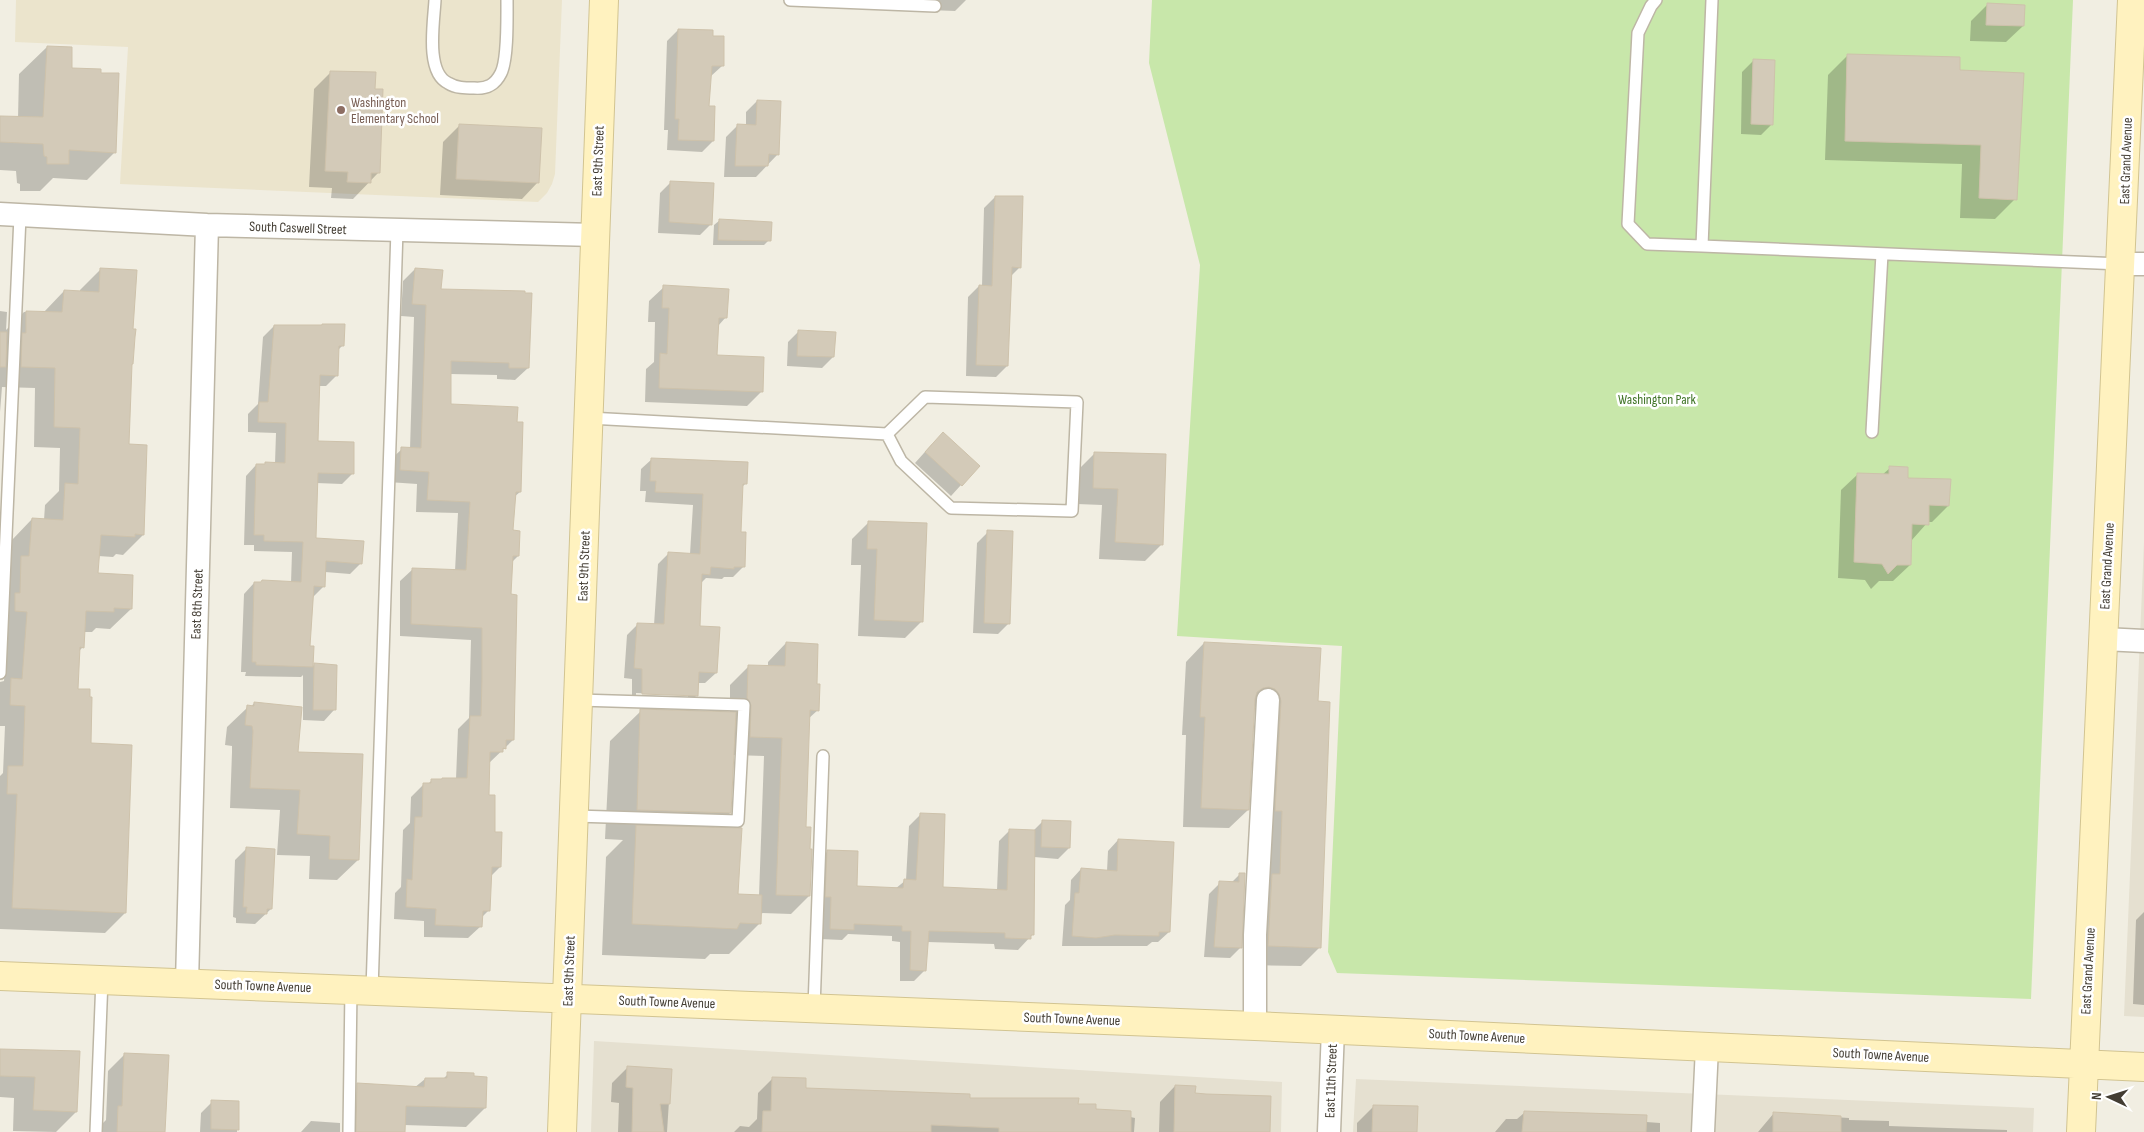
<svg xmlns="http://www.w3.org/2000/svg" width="2144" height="1132" font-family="'Sofia Sans Condensed',sans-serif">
<rect width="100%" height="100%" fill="#f1eee2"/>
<!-- residential -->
<path fill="#e5e0d0" d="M2144,542V1017L2124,1016Z
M594,1041L1282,1082L1281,1132H591Z
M1356,1079L2034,1108L2033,1132H1353Z"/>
<!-- education -->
<path fill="#ebe4cc" d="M16,0H562L555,174L552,184L547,193L538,202L120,184L128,47L15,42Z"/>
<!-- green -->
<path fill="#c8e7aa" d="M1152,0H2073L2031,999L1337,973L1328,952L1342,646L1177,636L1200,265L1149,63Z"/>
<!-- shadow -->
<path fill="#0003" fill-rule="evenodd" d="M853,0H966L955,11L853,7Z
M1987,5L2023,26L2006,42L1970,41L1971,21Z
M678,30L712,38L722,66L710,77L708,107L713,141L702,152L667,150L668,130H664L667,41Z
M47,47L70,70L115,152L87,180L53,178L40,191H20V184L17,183L16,171L0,170V117L18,118L19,74Z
M1848,55L1958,71L2015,199L1995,219L1960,218L1962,164L1825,160L1828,75Z
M1753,61L1772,124L1761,135L1741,134L1742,72Z
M331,72L374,90L378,173L353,199L331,198L332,188L309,187L314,89Z
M757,101L778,154L756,177H724L726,137L737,126H746V112Z
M460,125L538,182L522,199L440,195L443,142Z
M671,182L711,224L700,235L658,233L660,193Z
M995,197L1020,267L1010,277L1007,366L996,377L966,376L968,297L979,286H982L984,208Z
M720,220L769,240L764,245H713L714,225Z
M101,269L131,330L132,364L131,365L127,445L143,535L123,555L116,554L113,557L98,556L97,575L131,609L110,629L96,628L92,632H84L83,647L79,651L77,690L125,913L105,933L0,929V776L3,773L5,726H0V682L4,681L12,540L32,519L44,520L45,505L59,491L60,448L34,447L35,388L2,387L0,412V311L7,312L6,330L24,312H44L64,291L80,292V290Z
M415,269L528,368L515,380L497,379V375L450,374V405L516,423L520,492L514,497L512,531L518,556L512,562L509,595L513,740L488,764L487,796L500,867L490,877L488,911L481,918V926L468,938L424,937V921L394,919L395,893L401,887L403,830L410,823L411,797L423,785H427L431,781L456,779L458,729L469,718L471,640L400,636V581L413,569L455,571L458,513L416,512L417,484L388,482L389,461L402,449H410L414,317L401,316L403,281Z
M664,287L726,317L718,326L715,356L761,392L747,406L645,402L646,369L654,362L655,322H648L649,301Z
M274,326L343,345L338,350L337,375L326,386H318L317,442L353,473L342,484L316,483L314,540L361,563L350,574L325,572L324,586L313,597L309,647L312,667L314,665L334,710L324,721L303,720V675L301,677L245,676L246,672H241L244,594L254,583H291L292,552L254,551V545H244L246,476L256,465L275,463L276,433L248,432V414L258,404L263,337Z
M799,331L833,357L822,368L787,366L788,342Z
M932,444L961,485L951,496L915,463Z
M1095,453L1162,544L1145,561L1099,559L1102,505L1077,504L1078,470Z
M652,459L746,483L741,488L740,533L744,566L733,577H724L722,579L706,578L701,583L699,627L716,673L705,683H697L696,696L686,706L632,705V679L624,678L627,635L638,624L654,625L658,564L669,553L690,554L693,505L645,502L646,491H640L641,469ZM636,693L688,695V697L636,695Z
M1890,468L1948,506L1932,522H1928L1911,541L1910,565L1893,581H1879L1871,589L1865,580L1838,578L1841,490L1858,474L1882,475Z
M869,522L922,621L905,638L858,636L861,565H851L852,539Z
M988,532L1009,623L998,634L973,633L977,543Z
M786,643L816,685L818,710L808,719L804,828L809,896L791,914L760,913L759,924L729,954H710L705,959L602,955L606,857L623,840L605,839L610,741L641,711L730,713V685L749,666L768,667V662ZM733,755L764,756L759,896L736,895L714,828L730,813Z
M1204,643L1317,703L1319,948L1301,966L1250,965L1261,713L1256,707L1253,706L1248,810L1229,828L1183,827L1186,735H1182L1186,662Z
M254,703L296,753L358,860L337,880L309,879L310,856L277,855L280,810L230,808L232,752V746L225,745L227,727L248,707H251Z
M920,815L941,888L997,890L999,841L1010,830L1033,831L1043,821L1069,848L1058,859L1034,857L1033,934L1018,950L995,949L994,944L927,942L925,970L914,981H900V942L892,941V936L848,934L842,940L820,939L817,862L828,851L855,888L895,889L906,880L909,826Z
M1118,840L1169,932L1158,942H1152L1147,946H1062L1065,905L1070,900L1071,880L1081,869L1107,871L1108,851Z
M246,849L271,909L255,924L236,923V918L233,917L235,860Z
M1240,874L1241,947L1230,958L1204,957L1209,894L1220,883H1231Z
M2144,912V1005L2133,1004L2136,920Z
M0,1050L79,1053L76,1112L56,1132L13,1131L14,1098L0,1097Z
M125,1054L164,1132H102V1124L106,1120L108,1071Z
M627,1068L671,1070L667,1132H618L619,1103L611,1102L612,1083Z
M448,1074L485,1108L466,1127L404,1125V1132H360L425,1079L442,1080Z
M773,1078L805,1089L1077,1105L1135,1118L1134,1132H734L740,1126L749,1127L757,1119L758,1093Z
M1175,1086L1194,1094L1269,1132H1159L1160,1102Z
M212,1102H238L237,1132H200L201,1113Z
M1374,1106L1416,1132H1357V1123Z
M1524,1113L1660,1123V1132H1495L1506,1119H1517Z
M1774,1113L1849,1118V1120L1889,1121V1126L2007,1130V1132H1758Z
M311,1121L340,1123V1132H301Z"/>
<!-- building -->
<path fill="#d3cab8" stroke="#cec2ab" d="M1987,3L2025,5L2024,26L1986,25Z
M678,29L713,30V36H724V66H712L709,106H715L714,141L678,140L679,119H675Z
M47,46L72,47V68L101,69V73H119L116,153L69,150V164H47V157L44,156L43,144L0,142V116L43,117Z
M1847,54L1960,57V70L2024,73L2017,200L1979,198L1981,145L1845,141Z
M1753,59L1775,60L1773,125L1751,124Z
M330,71L376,72L375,89H383L380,173H371V183L347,182L348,172L325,171Z
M757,100L781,101L779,155L769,154L768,166H735L737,124L756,125Z
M459,124L542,128L539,183L456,179Z
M670,181L714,183L712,225L669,222Z
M995,196H1023L1021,268L1012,267L1008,366L976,365L979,285L992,286Z
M719,219L772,222L771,241L718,240Z
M100,268L137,270L133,329H136L135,337L133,364H132L129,444L147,445L144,535L135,534V537L101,535L98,573L133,575L132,609L114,608V612L86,611L84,648L80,647L78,689H90V697H92L91,743L132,745L126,913L12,908L17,794H7L8,766H23L25,706L10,705L11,678L22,679L27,612L15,611V593H20L21,556H29L32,518L63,520L65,483L78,484L80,428L54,427L55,368L21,367L22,333H26V311L62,312L64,290L99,292Z
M415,268L443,270L441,289L525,291V293H532L529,368H509V363L451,361V404L518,407L517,422H523L521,492H516L513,530L520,531L519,556H513L511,594L517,595L514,740H506V749L503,748V752H490L489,795H495V832H502L501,867H492L490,911H483L482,927L435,925L436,909L406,907L407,879L412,880L415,817H422L423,783H431V779H442V778H467L470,716H481L482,678V628L411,624L412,568L466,570L470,502L427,500L429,472L400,470L401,447L421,448L426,305L412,304Z
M663,285L729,289L727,318H719L717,355L764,357L763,392L659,388L660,353L667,354L669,308H662Z
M322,324H345L344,346H339L338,376L320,375L318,441L354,442V474L318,473L316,538L364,541L362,564L326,561L325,587L314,586L310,646H314L313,667L256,665V662H252L254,582H261L262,580L301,582L303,542L264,541V535H254L256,464H265V462L285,463L286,423L258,422L259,402H268L274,325H322Z
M798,330L836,332L834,357L797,356Z
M0,332H7L6,367H0Z
M943,432L980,466L962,486L925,452Z
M1094,452L1166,454L1163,545L1115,542L1118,489L1093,488Z
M651,458L748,462L747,484H743L741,532H746L745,567H734V569L711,567L710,575L702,574L700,626L720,627L717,673L699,672L698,696L642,694V669L634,668L637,623L664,624L668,552L700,554L703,494L655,492L656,481H650Z
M1889,466L1908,467V478L1951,479L1949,506L1929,505V525L1912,524L1911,565H1897L1888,574L1882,564L1854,562L1857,473L1889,474Z
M868,521L927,523L923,622L874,620L877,549H867Z
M987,530L1013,531L1010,624L984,623Z
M786,642L818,644L817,684H820L819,711L810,710L806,827H811L810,849H812L810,896L776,895L782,738L750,737L751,705L747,698L748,665L785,666Z
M1204,642L1321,648L1318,701L1330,702L1321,948L1268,946L1272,874H1280L1282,811H1275L1281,701L1279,694L1275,689L1269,687L1263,688L1257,692L1255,699L1249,810L1201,808L1205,717H1200Z
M314,663L337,665L336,710H313Z
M254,702L302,707L298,752L363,754L359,860L329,859L330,836L297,834L300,790L250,788L253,731L252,726L245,725L247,705L254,706Z
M640,709L736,712L731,813L637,810Z
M920,813L945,814L943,887L1007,890L1009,829L1035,830L1034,935H1031V939L1005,938V933L929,931L926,971L910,970L911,931H902V926L854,924V930L830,929L831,897H825L827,850L858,851L857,886L903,888L904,879L916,880Z
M1042,820L1071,821L1070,848L1041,847Z
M636,825L742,828L738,894L762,895L761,924L740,923L737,929L632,924Z
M1118,839L1174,842L1170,932H1159V936L1115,935L1096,938L1072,936L1075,893H1079L1081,868L1117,871Z
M246,847L275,849L272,909H267V914L246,913L247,907H243Z
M1239,873H1245L1242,948L1214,947L1219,881L1239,882Z
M0,1049L80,1051L77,1112L33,1110L35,1077L0,1076Z
M124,1053L169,1055L165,1132H117L118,1106H122Z
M627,1066L672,1069L670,1104H660L664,1132H632L633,1088L626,1087Z
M447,1072L474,1073V1076L487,1077L486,1108L406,1106L405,1132H356L357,1083L424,1087L425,1078H447Z
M772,1077L806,1078V1088L970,1094V1098H1079L1078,1104H1096V1109L1131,1111V1132H999V1128L931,1125V1132H762L763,1111H771Z
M1175,1085L1196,1086L1195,1093L1206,1094L1271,1096L1270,1132H1174Z
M211,1100L239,1101V1130L211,1129Z
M1373,1105L1418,1106L1417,1132H1372Z
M1524,1111L1647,1115L1646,1132H1522Z
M1773,1112L1841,1116V1132H1773Z"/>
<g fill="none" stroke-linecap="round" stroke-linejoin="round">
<!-- lane casing -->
<g stroke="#bdb6a5" stroke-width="14">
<path id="lane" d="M435,0C434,21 425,72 448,83C456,88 465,88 474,88C487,89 495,85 501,73C508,59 507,17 507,0
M790,0L935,6
M1656,0L1651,6L1638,33L1628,224L1647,244L1702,246
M1712,0L1702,246L2121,264
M589,418L887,434L925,397L1077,402L1072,511L951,508L901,461L887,434
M1872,432L1882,254
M0,673L20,216
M575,816L738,821L744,705L579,700
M372,990L397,230
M814,1008L823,756
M96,1132L102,979
M349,1132L351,989"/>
</g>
<!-- street casing -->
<g stroke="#bdb6a5" stroke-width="25">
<path id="street" d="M0,214L207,225L595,235
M2122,264H2144
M2104,639L2144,641
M187,983L207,225
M1255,1026V935L1268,700
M1329,1132L1333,1029
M1703,1132L1707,1047"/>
</g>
<!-- secondary casing -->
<g stroke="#d2c491" stroke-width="30">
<path id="secondary" d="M0,976L1255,1026L2144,1067
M562,1132L604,0
M2081,1132L2132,0"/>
</g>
<!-- lane -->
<use href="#lane" stroke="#fff" stroke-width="11"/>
<!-- street -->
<use href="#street" stroke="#fff" stroke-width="22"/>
<!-- secondary -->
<use href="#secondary" stroke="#fff2bf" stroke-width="28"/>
</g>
<!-- markers -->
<circle fill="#8d6e63" stroke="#fff" stroke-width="2" cx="341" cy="110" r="5"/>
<g text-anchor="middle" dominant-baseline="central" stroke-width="5" stroke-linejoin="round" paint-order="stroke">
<!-- education labels -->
<g font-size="14" fill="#785e54" stroke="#fff" text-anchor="start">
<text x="351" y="102">Washington<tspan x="351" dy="16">Elementary School</tspan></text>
</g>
<!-- street labels -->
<g font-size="14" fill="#433d33" stroke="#fff">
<text transform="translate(598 161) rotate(-88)">East 9th Street</text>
<text transform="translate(2126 161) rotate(-88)">East Grand Avenue</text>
<text transform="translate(298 228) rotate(2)">South Caswell Street</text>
<text transform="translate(584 566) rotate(-88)">East 9th Street</text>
<text transform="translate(2107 566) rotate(-87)">East Grand Avenue</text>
<text transform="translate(197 604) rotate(-88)">East 8th Street</text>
<text transform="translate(569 971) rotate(-88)">East 9th Street</text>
<text transform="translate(2088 971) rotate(-87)">East Grand Avenue</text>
<text transform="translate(263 986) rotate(2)">South Towne Avenue</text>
<text transform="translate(667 1002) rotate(2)">South Towne Avenue</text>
<text transform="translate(1072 1019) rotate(2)">South Towne Avenue</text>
<text transform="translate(1477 1036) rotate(3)">South Towne Avenue</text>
<text transform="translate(1881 1055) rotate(3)">South Towne Avenue</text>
<text transform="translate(1331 1081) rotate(-88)">East 11th Street</text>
</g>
<!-- park labels -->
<g font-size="14" fill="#407427" stroke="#fff">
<text x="1657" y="399">Washington Park</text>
</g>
</g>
<!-- north arrow -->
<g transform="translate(2109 1097) rotate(274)" stroke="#ffffff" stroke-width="4" paint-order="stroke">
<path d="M0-4L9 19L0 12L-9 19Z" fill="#433d33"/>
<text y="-8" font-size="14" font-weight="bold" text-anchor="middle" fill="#433d33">N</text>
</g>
</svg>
